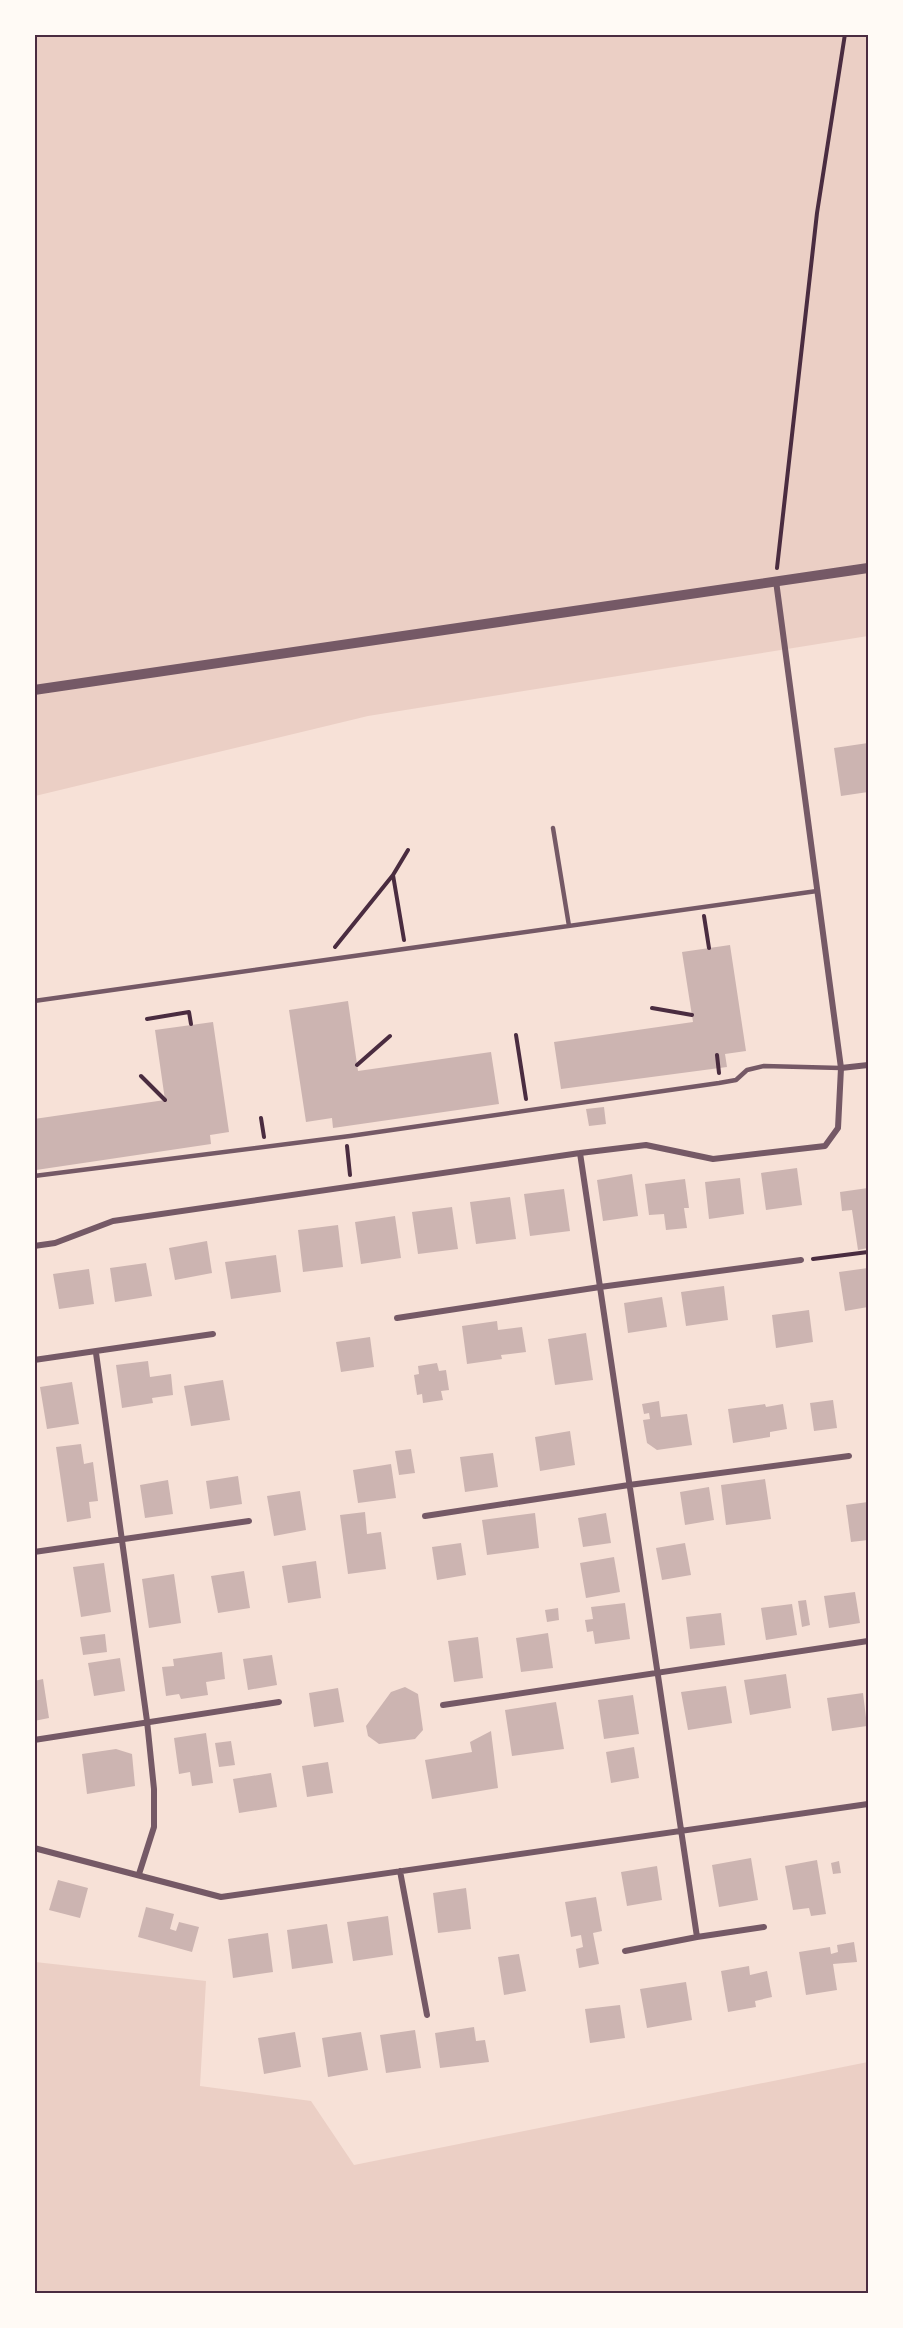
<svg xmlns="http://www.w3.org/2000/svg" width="903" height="2328" font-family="'Space Grotesk',sans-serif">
<rect width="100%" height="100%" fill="#f7e1d7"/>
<!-- green -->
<path fill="#ebcfc5" d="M34,35H868V636L368,716L35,796Z
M35,1962L206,1981L200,2086L311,2101L354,2165L868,2062V2293H35Z"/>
<!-- building -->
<path fill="#ccb4b1" d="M868,743V792L841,796L834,748Z
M730,945L746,1051L725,1054L727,1067L561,1089L554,1042L693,1022L682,952Z
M348,1001L358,1071L491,1052L499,1104L333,1128L332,1118L306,1122L289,1010Z
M213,1022L229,1132L210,1135L211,1144L36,1170L34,1119L165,1100L155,1030Z
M604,1107L606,1124L589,1126L586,1109Z
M797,1168L802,1205L766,1210L761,1173Z
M632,1174L638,1216L603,1221L597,1180Z
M740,1178L744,1214L709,1219L705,1182Z
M685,1179L689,1208H684L687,1228L666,1230L664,1214L649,1215L645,1184Z
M868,1188V1226L867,1227L868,1248L858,1250L852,1210L842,1211L840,1192Z
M564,1189L570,1231L530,1236L524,1194Z
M510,1197L516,1239L476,1244L470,1202Z
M452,1207L458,1249L418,1254L412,1212Z
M395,1216L401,1258L361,1264L355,1222Z
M338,1225L343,1267L303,1272L298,1230Z
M207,1241L212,1273L175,1280L169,1248Z
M276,1255L281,1292L231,1299L225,1262Z
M146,1263L152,1296L115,1302L110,1268Z
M868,1268V1307L845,1311L839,1272Z
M89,1269L94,1304L59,1309L53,1274Z
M724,1286L728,1320L686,1326L681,1292Z
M662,1297L667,1327L628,1333L624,1303Z
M809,1310L813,1342L776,1348L772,1315Z
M497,1321L498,1330L522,1327L526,1352L501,1355L502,1359L467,1364L462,1326Z
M586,1333L593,1380L555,1385L548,1339Z
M370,1337L374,1367L341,1372L336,1342Z
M148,1361L150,1377L171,1374L173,1395L152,1398L153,1403L122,1408L116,1365Z
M437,1363L439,1371L446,1370L449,1390L441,1391L443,1400L423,1403L422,1394L417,1395L414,1375L419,1374L418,1366Z
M223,1380L230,1420L191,1426L184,1386Z
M72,1382L79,1424L47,1429L40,1387Z
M833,1400L837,1428L814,1431L810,1403Z
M659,1401L661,1417L687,1414L692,1445L657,1450L647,1443L643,1420L650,1419L649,1413L644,1414L642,1404Z
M765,1404L766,1407L783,1404L787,1429L770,1432V1437L733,1443L728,1409Z
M570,1431L575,1465L540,1471L535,1437Z
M81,1444L84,1464L93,1462L98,1501L89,1502L91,1518L67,1522L56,1447Z
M411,1449L415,1473L399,1475L395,1451Z
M493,1453L498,1487L465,1492L460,1457Z
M391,1464L396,1498L358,1503L353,1470Z
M238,1476L242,1504L210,1509L206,1481Z
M765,1479L771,1519L726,1525L721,1485Z
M168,1480L173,1514L145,1518L140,1485Z
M709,1487L714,1520L685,1525L680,1492Z
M300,1491L306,1530L274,1536L267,1496Z
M868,1502V1540L851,1542L846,1505Z
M365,1512L367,1534L381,1532L386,1569L348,1574L340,1515Z
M535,1513L539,1548L487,1555L482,1520Z
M606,1513L611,1543L583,1547L578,1518Z
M461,1543L466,1575L437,1580L432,1547Z
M685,1543L691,1575L662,1580L656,1548Z
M614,1557L620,1592L586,1598L580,1563Z
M316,1561L321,1598L288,1603L282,1566Z
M104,1563L111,1612L81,1617L73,1567Z
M244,1571L250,1608L218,1613L211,1576Z
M174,1574L181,1623L149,1628L142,1579Z
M855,1592L860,1623L829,1628L824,1596Z
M806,1600L810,1625L802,1627L798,1601Z
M625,1603L630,1639L595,1644L593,1631L587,1632L585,1620L593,1619L591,1607Z
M792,1604L797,1635L766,1640L761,1608Z
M558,1608L559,1620L547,1622L545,1610Z
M721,1613L725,1645L690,1649L686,1617Z
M548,1633L553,1668L521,1672L516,1638Z
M105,1634L107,1652L83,1655L80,1637Z
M478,1637L483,1678L454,1682L448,1641Z
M222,1652L225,1679L206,1682L208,1695L181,1699L179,1694L166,1696L162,1667L174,1666L173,1659Z
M272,1655L277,1685L248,1690L243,1659Z
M120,1658L125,1691L94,1696L88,1663Z
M786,1674L791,1708L750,1715L744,1680Z
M43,1679L49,1718L34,1721V1681Z
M726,1686L732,1723L688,1730L681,1692Z
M405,1687L418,1694L423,1730L415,1739L379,1744L368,1736L366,1726L391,1692Z
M338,1688L344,1722L314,1727L309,1693Z
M863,1693L867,1726L832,1731L827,1698Z
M633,1695L639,1734L604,1739L598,1700Z
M556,1702L564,1749L512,1756L505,1710Z
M491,1731L498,1788L432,1799L425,1760L472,1752L470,1742Z
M206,1733L213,1783L192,1786L190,1772L179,1774L174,1738Z
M231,1741L235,1765L219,1767L215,1743Z
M634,1747L639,1778L611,1783L606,1752Z
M116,1749L132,1754L135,1786L87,1794L82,1754Z
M328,1762L333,1793L307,1797L302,1766Z
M271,1773L277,1807L239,1813L233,1779Z
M751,1858L758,1900L719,1907L712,1865Z
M817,1860L826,1914L811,1916L809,1908L793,1910L785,1866Z
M839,1861L841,1873L833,1874L831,1863Z
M657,1866L662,1900L627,1906L621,1872Z
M58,1880L88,1888L80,1918L49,1910Z
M466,1888L471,1929L438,1933L433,1893Z
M596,1897L602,1931L593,1933L599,1964L579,1968L576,1949L583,1947L581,1935L571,1937L565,1902Z
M146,1907L174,1914L170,1929L176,1931L179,1922L199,1927L192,1952L138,1937Z
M388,1916L393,1955L353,1961L347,1922Z
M327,1924L333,1963L292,1969L287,1930Z
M268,1933L273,1972L233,1978L228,1939Z
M854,1942L857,1962L833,1964L837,1990L806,1995L799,1952L830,1947L831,1954L838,1952L837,1945Z
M519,1954L526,1991L504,1995L498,1957Z
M749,1966L750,1975L767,1971L772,1997L755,2001L756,2007L728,2012L721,1971Z
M686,1982L692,2020L647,2028L640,1989Z
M620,2005L625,2038L590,2043L585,2009Z
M474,2027L476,2041L485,2040L489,2062L440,2068L435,2033Z
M415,2030L421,2068L386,2073L380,2035Z
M295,2032L301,2067L264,2074L258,2038Z
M361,2032L368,2070L328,2077L322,2038Z"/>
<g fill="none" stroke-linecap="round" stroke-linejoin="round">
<!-- path -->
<path stroke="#4a2c40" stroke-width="4" d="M777,568L817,213L845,34
M704,916L709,948
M404,940L393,875L408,850
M335,947L393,875
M652,1008L692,1015
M147,1019L189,1012L191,1024
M516,1035L526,1099
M717,1055L719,1073
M357,1065L390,1036
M141,1076L165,1100
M261,1118L264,1137
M347,1146L350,1175
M813,1259L868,1252"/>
<!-- service -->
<path stroke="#755966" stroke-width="4.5" d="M553,828L569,926
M34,1001L817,891
M34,1176L350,1136L719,1083L736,1080L747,1070L764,1066L841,1068"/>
<!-- minor -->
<path stroke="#755966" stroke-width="6" d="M841,1068L868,1065
M580,1153L697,1937L764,1927
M34,1246L55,1243L113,1221L580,1153L646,1145L713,1159L825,1146L838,1128L841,1068L776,581
M397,1318L600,1287L801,1260
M96,1353L147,1721L154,1789V1827L139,1874
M34,1360L213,1334
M425,1516L629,1485L849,1456
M34,1552L249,1521
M443,1705L868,1641
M34,1740L279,1702
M34,1848L221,1897L868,1804
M400,1871L427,2015
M625,1951L697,1937"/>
<!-- tertiary -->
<path stroke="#755966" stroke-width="10" d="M34,690L868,568"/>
</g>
<!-- border -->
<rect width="903" height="2328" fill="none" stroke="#fffaf5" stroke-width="72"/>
<rect x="36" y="36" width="831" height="2256" fill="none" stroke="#4a2c40" stroke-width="2"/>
</svg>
